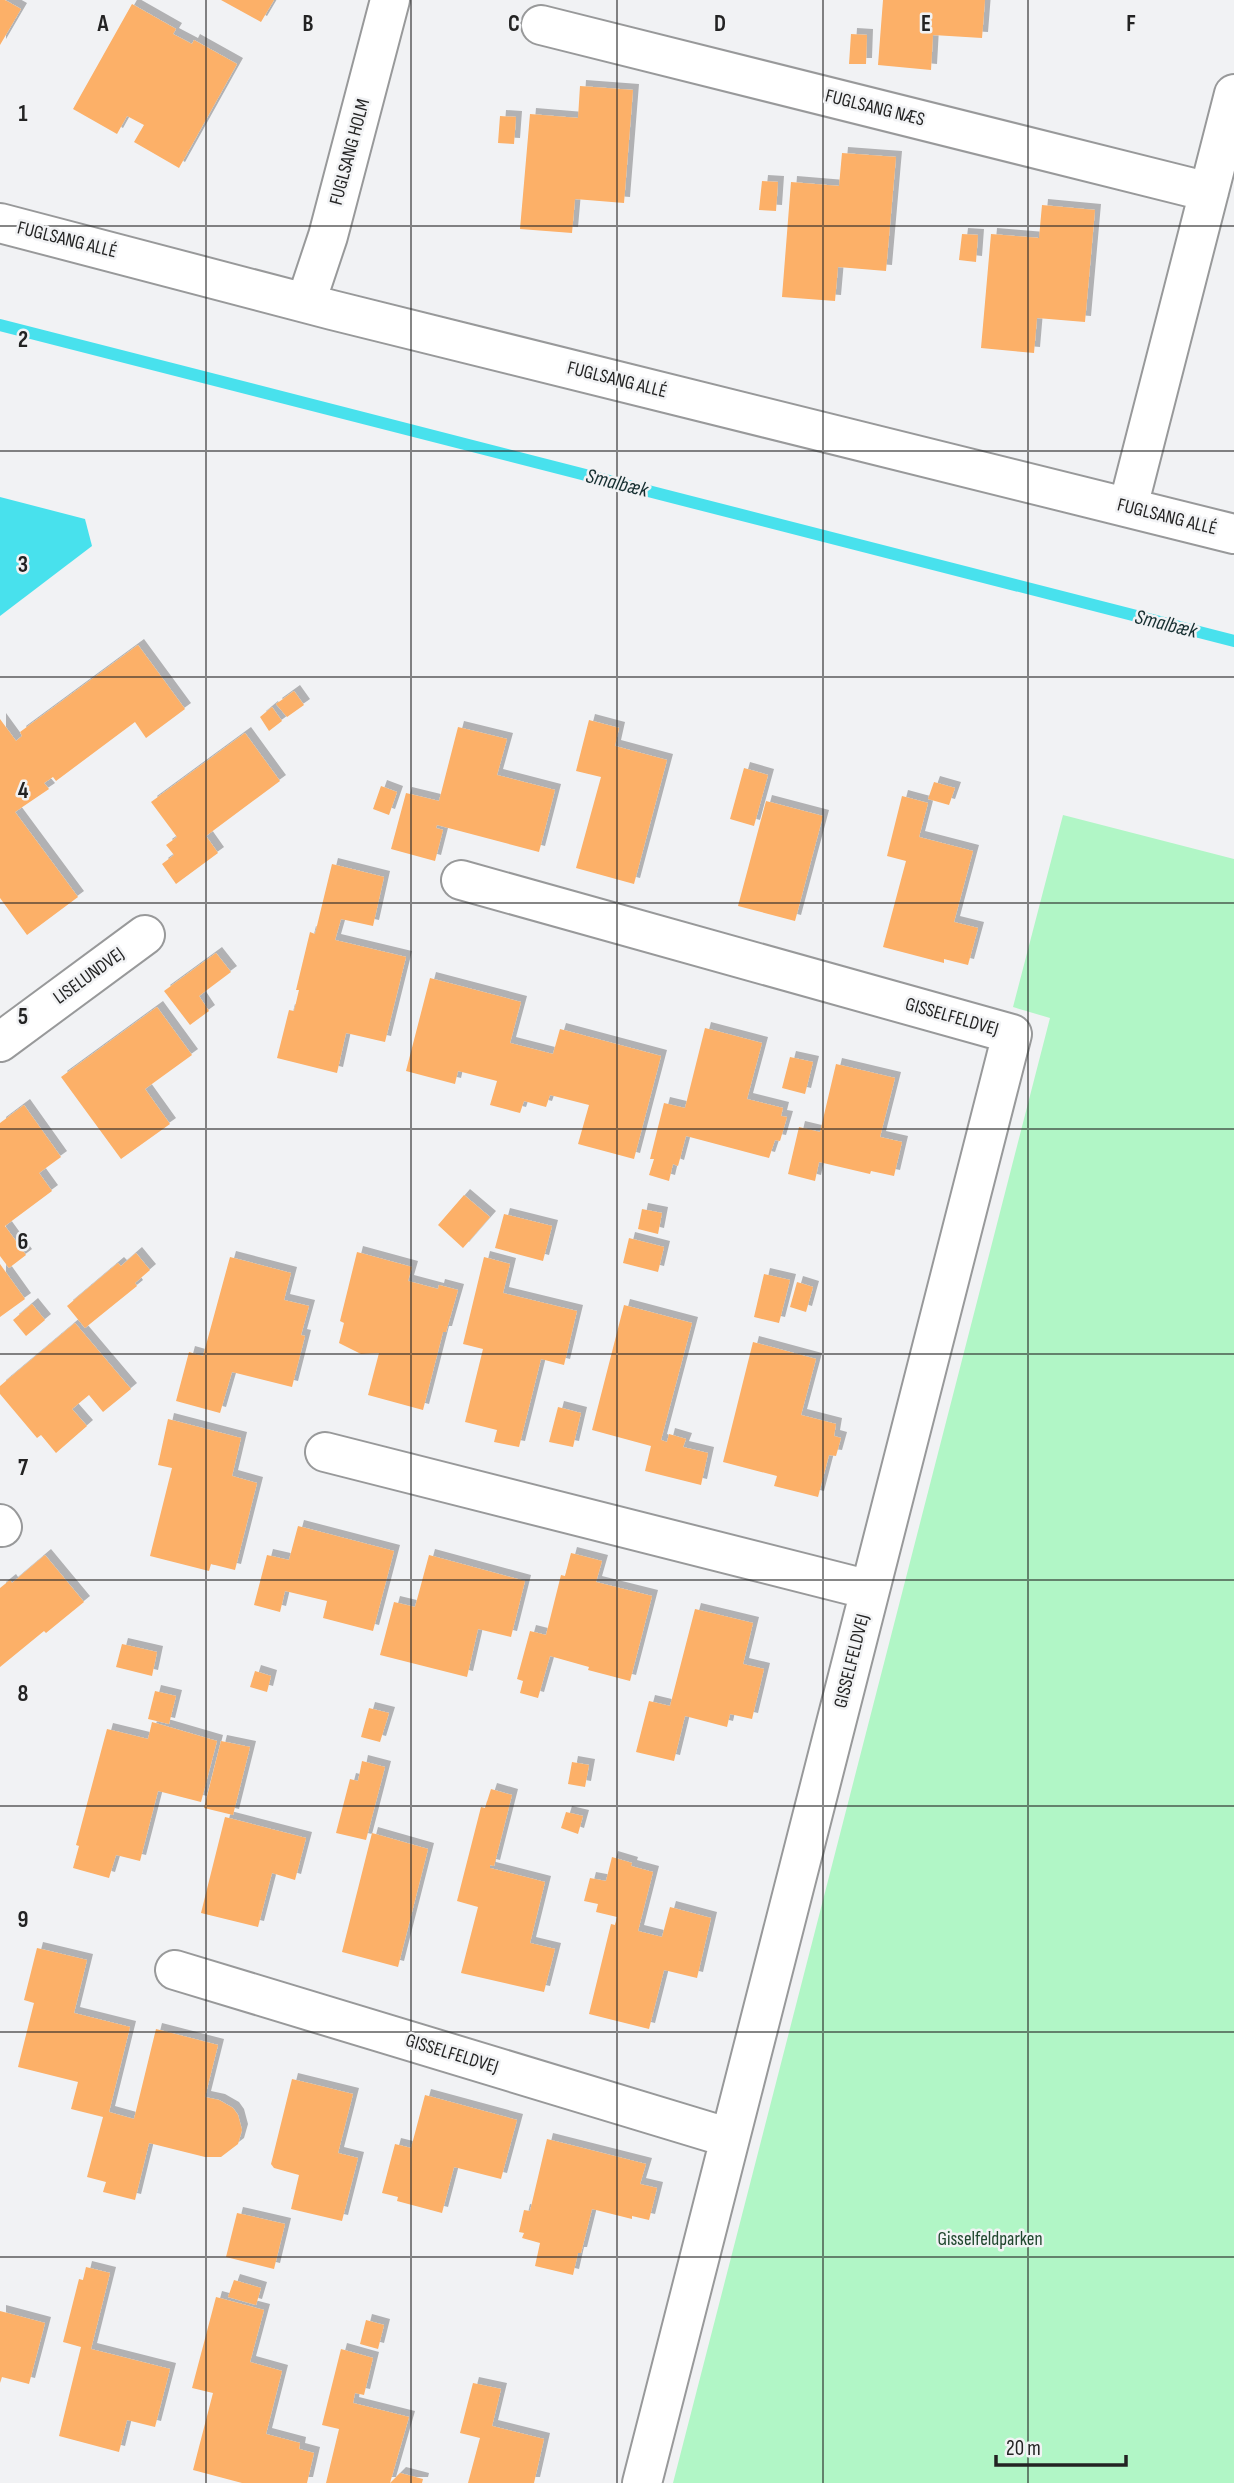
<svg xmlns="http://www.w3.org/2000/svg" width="1234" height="2483" font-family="'Sofia Sans Condensed',sans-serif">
<defs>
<filter id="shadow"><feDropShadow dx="6" dy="-6" stdDeviation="0" flood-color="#0004"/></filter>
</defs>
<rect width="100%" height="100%" fill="#f1f2f4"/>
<!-- green -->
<path fill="#b1f6c6" d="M1063,815L1234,859V2483H673L1050,1018L1013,1007Z"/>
<!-- water -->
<path fill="#48e1ed" d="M0,497L85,519L92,546L0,616Z"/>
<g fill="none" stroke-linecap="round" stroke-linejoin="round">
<!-- stream -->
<path stroke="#48e1ed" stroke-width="12" d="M0,325L1234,641"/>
</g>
<!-- building -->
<path fill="#fcb068" filter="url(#shadow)" d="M0,0H5L21,9L0,45Z
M221,0H274L261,22Z
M883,0H985L982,38L933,35L931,70L878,65Z
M132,4L176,29L173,34L192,44L194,40L237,64L179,168L134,142L144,125L127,116L117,134L73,109Z
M851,34L867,35L866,64H849Z
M580,86L633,90L624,203L575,199L572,233L520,229L530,114L578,118Z
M500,116L516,117L514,144L498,143Z
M842,153L896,157L886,271L838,267L835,301L782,297L791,182L839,186Z
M762,181L778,182L776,211L759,210Z
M1042,205L1095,210L1085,322L1037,318L1034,353L981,348L991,234L1039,238Z
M962,234L978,235L976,262L959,260Z
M138,645L185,709L146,738L135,722L56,781L53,777L44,783L49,789L15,812L78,897L27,935L0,898V719L16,741L22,736L20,732Z
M294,691L304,705L287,717L276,704Z
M272,707L282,721L269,731L260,717Z
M589,720L619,728L615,746L667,760L634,884L576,868L601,777L576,771Z
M458,727L507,739L497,775L555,790L539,852L437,825L436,828L443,830L435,861L391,849L406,793L439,801Z
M245,733L280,781L206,836L218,853L176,884L162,864L174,855L166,845L177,837L151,802Z
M744,768L768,775L754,826L730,819Z
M934,782L955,788L949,805L928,799Z
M381,786L397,792L389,815L373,809Z
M902,796L928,803L919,837L973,851L954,922L978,928L968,965L944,959V963L883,947L906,861L887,856Z
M766,801L823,816L795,921L738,906Z
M332,864L384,877L373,926L341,919L335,940L406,957L385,1042L346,1033L337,1073L277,1058L289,1010L294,1011L299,990H296L310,932L315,934Z
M216,953L231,972L199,996L209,1011L190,1025L164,991Z
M430,978L521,1002L510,1043L553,1054L560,1029L661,1056L634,1159L578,1144L589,1105L550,1095L546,1107L524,1101L520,1113L490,1105L497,1081L458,1071L455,1084L406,1071Z
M157,1007L192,1055L145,1089L170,1124L121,1159L61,1077Z
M705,1028L762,1043L747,1099L783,1108L781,1116L787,1117L780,1141L775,1140L769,1158L686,1136L678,1166L673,1164L669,1181L649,1175L654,1159H650L664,1103L685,1108Z
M790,1057L813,1062L805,1094L782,1088Z
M836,1064L895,1078L880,1137L902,1142L894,1176L871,1171L870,1174L819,1162L815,1181L788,1174L799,1127L820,1132Z
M24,1105L61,1157L39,1173L52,1191L5,1226L26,1255L9,1268L0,1256V1123Z
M464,1195L490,1217L463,1248L438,1225Z
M642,1209L662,1213L658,1234L638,1229Z
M504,1214L552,1226L543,1261L495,1248Z
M629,1238L664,1247L658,1272L623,1263Z
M357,1252L412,1267L408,1281L438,1289L439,1285L458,1290L446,1332H443L423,1410L368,1395L379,1353L361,1354L339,1343L344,1323L340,1321Z
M136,1253L150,1270L135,1283L137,1286L85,1328L67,1306L118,1263L121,1266Z
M230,1257L291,1273L284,1300L309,1306L301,1335L305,1336L292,1387L232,1372L220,1413L176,1401L189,1352L203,1356Z
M484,1257L510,1264L503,1293L577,1311L564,1365L541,1359L519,1447L494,1442L497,1430L465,1422L483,1349L463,1344Z
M0,1264L25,1299L0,1317Z
M764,1274L790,1280L779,1323L754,1317Z
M797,1282L813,1287L806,1312L790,1307Z
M32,1304L45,1320L26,1336L13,1320Z
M624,1305L692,1323L661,1440L667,1442L669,1434L686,1439L683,1447L708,1453L701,1485L645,1471L651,1446L592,1430Z
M75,1323L131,1389L103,1412L89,1395L72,1409L87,1426L56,1453L41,1435L37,1438L0,1394V1386Z
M753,1342L816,1359L801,1415L836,1424L834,1436L841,1438L836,1456L829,1455L818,1497L774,1486L777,1476L723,1462Z
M558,1407L581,1413L573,1447L549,1442Z
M168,1419L241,1438L232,1476L257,1483L235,1570L211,1564L209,1571L150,1556L172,1468L158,1465Z
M298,1526L394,1551L373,1631L323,1618L327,1601L285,1591L280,1612L254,1605L267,1555L289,1560Z
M571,1553L602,1561L596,1582L652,1596L630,1681L588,1670L589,1667L550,1656L538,1698L520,1693L523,1681L517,1679L530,1631L546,1635L561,1575L565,1576Z
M45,1555L84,1602L46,1633L44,1631L0,1667V1588L10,1580L12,1583Z
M429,1555L525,1581L511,1637L478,1629L467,1677L380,1655L394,1602L415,1607Z
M695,1609L753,1623L743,1664L764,1669L752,1719L730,1714L727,1727L685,1716L674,1761L636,1752L649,1701L670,1706Z
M122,1644L157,1652L152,1676L116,1667Z
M255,1671L271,1676L267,1692L250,1687Z
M155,1691L176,1696L169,1724L148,1719Z
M369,1708L389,1713L380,1742L361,1737Z
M152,1722L217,1741L201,1802L158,1791L140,1861L116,1855L109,1878L73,1868L79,1846L76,1845L107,1729L148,1739Z
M221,1741L250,1747L233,1815L204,1808Z
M362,1761L385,1767L366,1840L336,1833L350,1779L358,1781Z
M572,1762L589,1765L585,1787L568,1784Z
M491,1789L512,1795L494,1866L490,1865V1868L545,1882L530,1943L555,1949L544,1992L461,1973L478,1907L457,1901L481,1807L485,1808Z
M566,1812L583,1816L578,1834L561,1828Z
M225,1817L306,1838L295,1880L272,1873L258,1927L201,1913Z
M372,1833L428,1849L398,1967L342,1952Z
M612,1857L632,1863L631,1866L653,1872L638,1931L662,1937L670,1907L711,1918L697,1978L664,1970L649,2029L589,2014L611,1924L615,1925L617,1917L596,1912L598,1904L584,1901L590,1878L606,1881Z
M37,1948L87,1960L74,2013L130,2027L109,2112L134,2119L156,2029L218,2045L205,2097L219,2100L233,2108L238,2115L242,2130L238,2144L221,2157H205L149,2143L135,2200L103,2192L106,2182L87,2177L103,2117L71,2109L78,2082L18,2067L34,2003L24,2000Z
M292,2079L353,2094L338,2153L358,2158L342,2221L291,2209L299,2175L274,2168L271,2164Z
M425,2095L517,2120L501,2179L454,2167L442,2213L397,2201L398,2197L382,2193L395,2144L411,2148Z
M547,2139L646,2164L640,2184L657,2188L649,2220L632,2216V2219L592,2209L581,2253H578L573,2275L535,2266L540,2243L522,2238L524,2233L519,2232L524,2210L530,2211Z
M237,2213L285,2224L274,2269L226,2257Z
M86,2267L110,2273L91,2349L170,2369L155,2427L127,2420L119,2452L59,2436L81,2347L63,2342L79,2279L83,2280Z
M234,2280L261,2288L256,2305L228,2297Z
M216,2297L264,2310L250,2362L282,2371L266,2434L300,2443L299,2449L314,2453L307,2483H242L193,2470L213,2393L192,2388Z
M0,2311L45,2323L29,2384L2,2377L0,2383Z
M366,2320L384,2325L378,2349L360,2344Z
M341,2349L373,2358L364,2395L355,2393L353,2403L409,2417L390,2483L400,2473L423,2479L422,2483H326L339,2429L322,2425Z
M473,2383L501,2389L492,2426L544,2439L534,2483H468L480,2438L460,2433Z"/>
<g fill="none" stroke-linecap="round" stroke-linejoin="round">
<!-- minor casing -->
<g stroke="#98999a" stroke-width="42">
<path id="minor" d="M541,25L1209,192
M0,223L332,310L1234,534
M306,302L328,236L390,0
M1128,507L1234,94
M461,880L1012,1034L642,2483
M0,1042L145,935
M325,1452L870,1590
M0,1524L2,1527
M175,1970L730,2138"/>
</g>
<!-- minor -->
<use href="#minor" stroke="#fff" stroke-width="38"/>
</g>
<!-- grid -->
<path fill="none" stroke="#232323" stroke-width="2" stroke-opacity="0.55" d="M206,0V2483M411,0V2483M617,0V2483M823,0V2483M1028,0V2483M0,226H1234M0,451H1234M0,677H1234M0,903H1234M0,1129H1234M0,1354H1234M0,1580H1234M0,1806H1234M0,2032H1234M0,2257H1234"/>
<g text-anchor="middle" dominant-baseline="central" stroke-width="5" stroke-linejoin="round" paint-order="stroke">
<!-- street labels -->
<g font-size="19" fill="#232323" stroke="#f1f2f4">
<text transform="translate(875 108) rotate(14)">FUGLSANG NÆS</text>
<text transform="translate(350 152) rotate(-75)">FUGLSANG HOLM</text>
<text transform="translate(67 240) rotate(14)">FUGLSANG ALLÉ</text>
<text transform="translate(617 380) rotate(14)">FUGLSANG ALLÉ</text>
<text transform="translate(1167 517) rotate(14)">FUGLSANG ALLÉ</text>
<text transform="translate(89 976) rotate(-36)">LISELUNDVEJ</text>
<text transform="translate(952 1017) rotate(16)">GISSELFELDVEJ</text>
<text transform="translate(852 1661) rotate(-76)">GISSELFELDVEJ</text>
<text transform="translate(452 2054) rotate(17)">GISSELFELDVEJ</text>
</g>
<!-- park labels -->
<g font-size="19" fill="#1f462d" stroke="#f1f2f4">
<text x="990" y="2239">Gisselfeldparken</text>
</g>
<!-- water labels -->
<g font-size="21" font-style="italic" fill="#162f31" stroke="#f1f2f4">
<text transform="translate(617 483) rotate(14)">Smalbæk</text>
<text transform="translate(1166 624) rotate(14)">Smalbæk</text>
</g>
</g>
<g font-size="23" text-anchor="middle" font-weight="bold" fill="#232323" stroke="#f1f2f4" stroke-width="5" stroke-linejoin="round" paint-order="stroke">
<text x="103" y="31">A</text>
<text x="308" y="31">B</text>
<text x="514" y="31">C</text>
<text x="720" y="31">D</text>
<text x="926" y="31">E</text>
<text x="1131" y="31">F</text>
<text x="23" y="121">1</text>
<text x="23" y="347">2</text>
<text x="23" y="572">3</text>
<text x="23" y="798">4</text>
<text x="23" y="1024">5</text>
<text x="23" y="1249">6</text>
<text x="23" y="1475">7</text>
<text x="23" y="1701">8</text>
<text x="23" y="1927">9</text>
</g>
<!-- scale -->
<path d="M996 2455v10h130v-10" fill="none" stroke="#232323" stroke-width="3.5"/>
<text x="1006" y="2455" font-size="21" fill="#232323" stroke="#f1f2f4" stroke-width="5" paint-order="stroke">20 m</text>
</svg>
